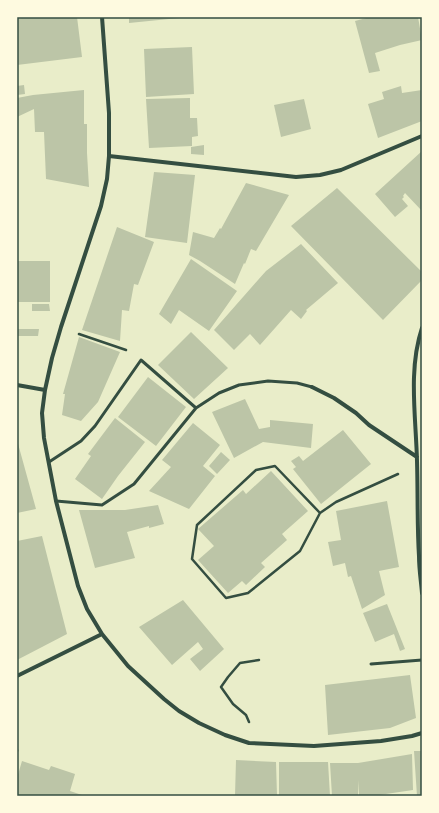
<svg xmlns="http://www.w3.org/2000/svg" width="439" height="813" font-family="Spectral,serif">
<rect width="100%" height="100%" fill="#e9edc9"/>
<!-- building -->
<path fill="#bcc5a7" d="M27,17H77L82,57L17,65V19Z
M129,17H179V18L129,23Z
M370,17H418L422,40L400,45L375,53L380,71L369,73L355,21Z
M192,47L194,94L146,97L144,49Z
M24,85L25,94L17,95V86Z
M401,86L402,93L422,90V121L378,138L368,104L384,99L382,92Z
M84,90V124H87V153L89,187L46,179L44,132H35L34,109L17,117V98L33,95Z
M190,98V118H197L198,136L192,137V146L149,148L146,99Z
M304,99L311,129L281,137L274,105Z
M204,145V155L191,154V147Z
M422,151V211L405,193L403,196L404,197L402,199L408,206L395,217L375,194Z
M154,172L195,175L187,243L145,237Z
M246,183L289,195L256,251L251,249L245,264L244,263L235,284L200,261L189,255L193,232L214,238L220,228L221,229Z
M337,188L422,272V280L383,320L291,226Z
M117,227L154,242L138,285L134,284L129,311L122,310L120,341L82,330Z
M301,244L338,283L306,310L307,311L301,319L291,310L260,345L250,334L234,350L214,330L266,271Z
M191,259L237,291L209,331L179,310L171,324L159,314Z
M17,261H50V302H17Z
M32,304H49L50,311H32Z
M17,329H39L38,336H17Z
M191,332L228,368L194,399L158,365Z
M79,337L120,352L98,402L81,421L62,415L65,394H63Z
M148,377L186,407L156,446L118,417Z
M245,399L259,429L270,427V420L313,424L311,448L263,442L234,458L212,412Z
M115,418L145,442L118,476L102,499L75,479L91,456L88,454Z
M193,423L220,445L203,466L215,476L189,509L149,491L171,467L162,460Z
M343,430L371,464L321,504L293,469L296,467L291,461L299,456L303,461Z
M17,440L36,509L17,513Z
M221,452L230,460L217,474L209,466Z
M271,471L308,511L282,534L287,540L261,563L265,567L246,585L242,581L228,593L198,560L214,546L198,529L243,490L246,494Z
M387,501L399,567L379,571L385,595L362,609L351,576L348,577L345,563L333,566L328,542L341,540L336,511Z
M158,505L164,524L149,528V526L127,532L135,558L95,568L79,510H125Z
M42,536L67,634L17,660V541Z
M183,600L224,649L200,671L190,659L203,649L198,642L172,665L139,627Z
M387,604L405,649L400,651L394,634L375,642L363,613Z
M410,675L416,718L390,728L328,735L325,685Z
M414,751H422V796H417Z
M412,754L413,790L379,795V796H359L358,780V796H332L330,763H358Z
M236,760L276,762L277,796H235Z
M22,761L49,770L51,766L75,774L70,791L85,796H17V778Z
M279,762H328L330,796H279Z"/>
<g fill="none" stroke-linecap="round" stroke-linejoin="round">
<!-- path -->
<path stroke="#344e41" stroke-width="2.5" d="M79,334L126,350
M320,513L275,466L256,470L197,525L192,559L226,598L248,593L300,551L320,513L336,502L398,474
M249,722L246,715L233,704L221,687L228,677L240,663L259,660
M17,751V750"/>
<!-- service -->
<path stroke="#344e41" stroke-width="3" d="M49,462L81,441L95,426L141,360L196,408
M56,501L102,505L134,484L196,408L219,393L239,385L268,381L297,383L312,387
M371,664L422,660"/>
<!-- minor -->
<path stroke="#344e41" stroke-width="4" d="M102,17L109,113V156L107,179L101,206L61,327L52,358L45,390L42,413L44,438L56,501L78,586L87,609L102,634L128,666L164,699L179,711L199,723L225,735L249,743L314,746L381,741L412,736L422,733
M109,156L296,177L320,175L341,170L422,136
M422,328C408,370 416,417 417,461C418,493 417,525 419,556C419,569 421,581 422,593
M17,385L45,390
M312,387L334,398L356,413L369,425L417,457
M17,676L102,634"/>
</g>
<!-- border -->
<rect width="439" height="813" fill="none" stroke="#fefae0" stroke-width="36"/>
<rect x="18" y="18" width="403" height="777" fill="none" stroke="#344e41" stroke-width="1.5"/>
</svg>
